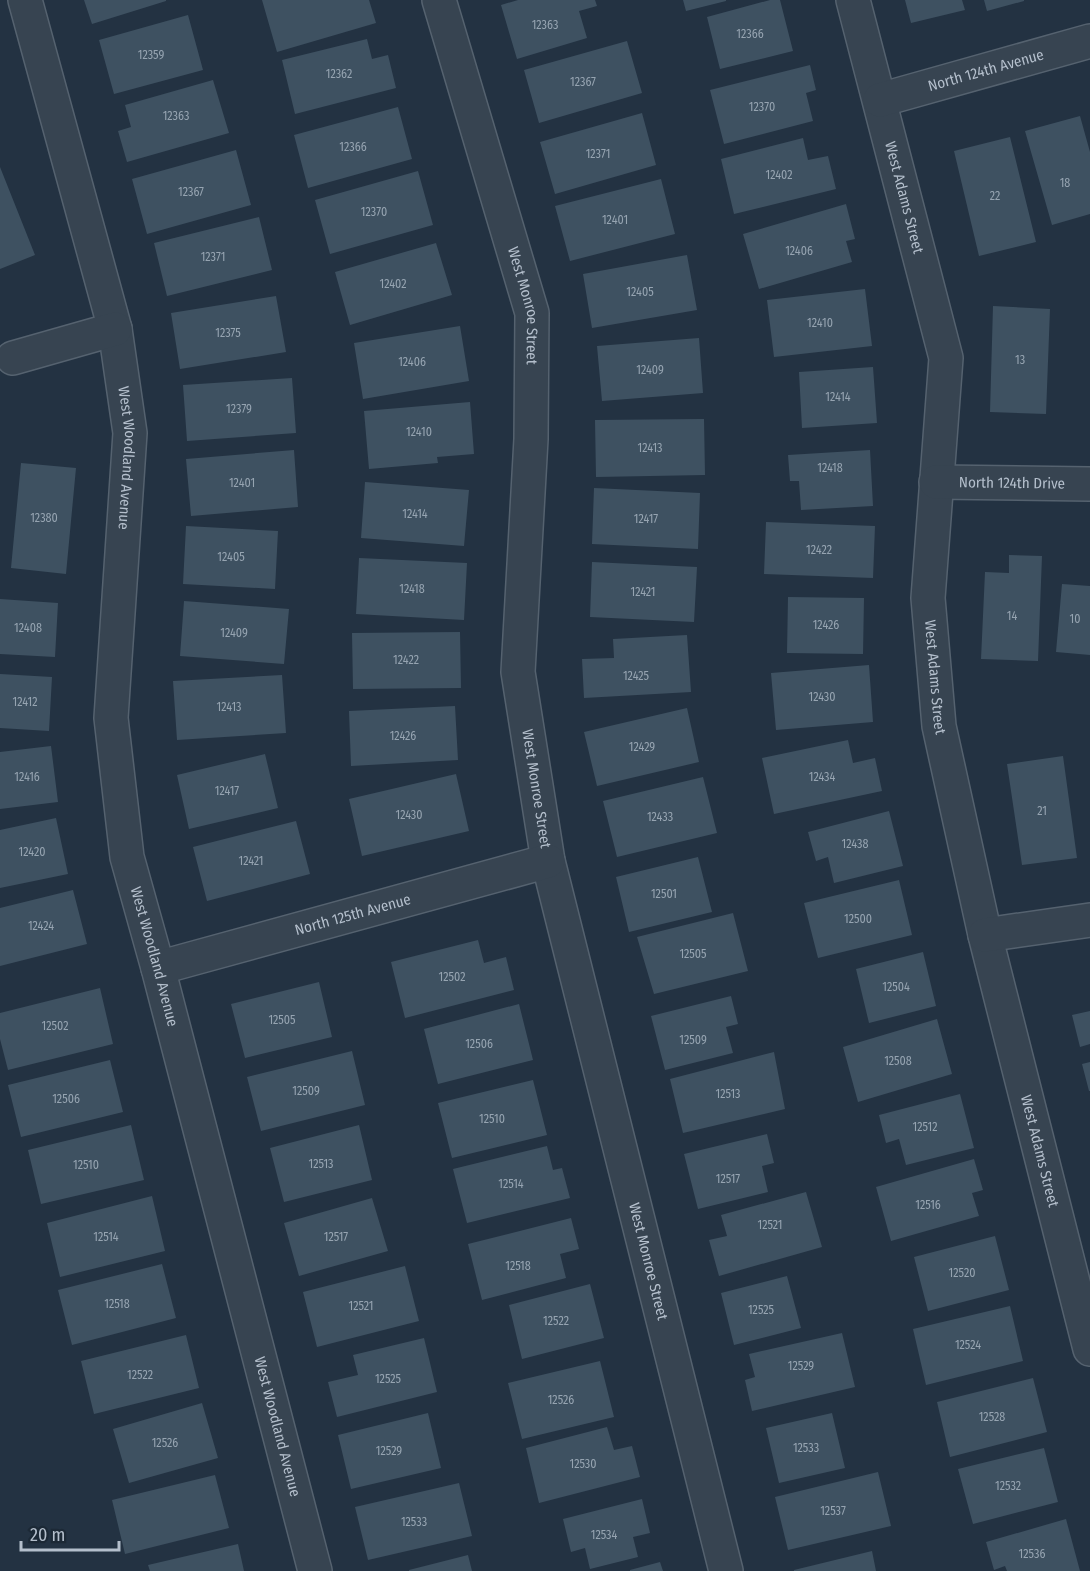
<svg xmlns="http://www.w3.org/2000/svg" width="1090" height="1571" font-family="'Fira Sans Condensed',sans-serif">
<rect width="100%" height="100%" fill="#233242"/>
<!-- building -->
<path fill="#3e5161" d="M84,0H166V1L92,24Z
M262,0H369L376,23L277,52Z
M518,0H595L597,6L579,11L587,38L517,59L501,5Z
M683,0H726V1L686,11Z
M770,0H780L793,51L720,69L707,17Z
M905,0H962L965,10L911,23Z
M984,0H1024V1L987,11Z
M188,15L203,70L114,94L99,40Z
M367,39L372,59L388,55L396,88L295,114L282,60Z
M627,41L642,93L539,123L524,70Z
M810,65L816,90L806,93L813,121L724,144L710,90Z
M213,80L229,133L127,162L118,131L131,127L125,105Z
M398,107L412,159L308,188L294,135Z
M642,113L656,165L555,194L540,142Z
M1080,116L1090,152V214L1052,225L1025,131Z
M1010,137L1036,242L979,256L954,151Z
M803,138L808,160L828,156L836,189L734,214L721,159Z
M236,150L251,205L147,234L132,179Z
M0,167L35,255L0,269Z
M418,171L433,225L330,254L315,200Z
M661,179L675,234L570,261L555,206Z
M846,204L855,239L846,241L852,262L759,289L743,234Z
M259,217L272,270L167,296L154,243Z
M436,243L452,295L350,325L335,272Z
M687,255L697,310L592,328L583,274Z
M865,289L872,346L774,357L767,300Z
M276,296L286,352L180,369L171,313Z
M993,306L1050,309L1046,414L990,412Z
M460,326L469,381L363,399L354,343Z
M699,338L703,393L602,401L597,346Z
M873,367L877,423L802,428L799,372Z
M292,378L296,433L187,441L183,385Z
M470,402L474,454L437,457L438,463L369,469L364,411Z
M704,419L705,475L596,477L595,420Z
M294,450L298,507L191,516L186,459Z
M870,450L873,506L801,510L799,481H790L788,455Z
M21,463L76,468L66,574L11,568Z
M365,482L469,490L464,546L361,538Z
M594,488L700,493L698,549L592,544Z
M766,522L875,526L873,578L764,574Z
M186,526L278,531L275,589L183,584Z
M1009,555L1042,556L1038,661L981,659L985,572L1009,573Z
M359,558L467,563L464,620L356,614Z
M592,562L697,567L694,622L590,617Z
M1062,584L1090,586V655L1056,652Z
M788,597L864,598L863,654L787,653Z
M0,599L58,603L55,657L0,654Z
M184,601L289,609L284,664L180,656Z
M460,632L461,688L353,689L352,633Z
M687,635L691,692L584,698L582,659L614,658L613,639Z
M869,665L873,722L776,730L771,673Z
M0,674L52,677L49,731L0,728Z
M282,675L286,733L177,740L173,681Z
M455,706L458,760L351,766L349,711Z
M687,708L699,762L597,786L584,732Z
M848,740L853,763L875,758L882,791L774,814L762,758Z
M51,746L58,802L0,809V752Z
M265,754L278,808L189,829L177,775Z
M1063,756L1077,858L1022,865L1007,764Z
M456,774L469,831L362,856L349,799Z
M703,777L717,833L617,857L603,801Z
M889,811L903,866L834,883L828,857L816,861L808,832Z
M56,818L68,874L0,888V830Z
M296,821L310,874L207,901L193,847Z
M698,857L712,912L629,932L616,877Z
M899,880L912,935L818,958L804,903Z
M73,890L87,944L0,966V908Z
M733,913L748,971L654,994L637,937Z
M478,940L484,963L506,957L514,990L405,1018L391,962Z
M923,952L936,1006L869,1023L856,969Z
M319,982L332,1037L245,1058L231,1004Z
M100,988L113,1044L8,1070L0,1039V1013Z
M731,996L738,1024L726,1027L733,1053L665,1070L651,1016Z
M519,1004L533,1060L438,1084L424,1029Z
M1090,1011V1044L1080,1047L1072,1015Z
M937,1019L952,1074L858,1102L843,1047Z
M352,1051L365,1105L261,1131L247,1077Z
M774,1052L785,1109L683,1133L670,1079Z
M110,1060L123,1112L21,1137L8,1085Z
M1090,1062V1091H1089L1082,1064Z
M533,1080L547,1135L452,1158L438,1103Z
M960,1094L974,1148L906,1165L899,1139L886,1143L879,1115Z
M131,1125L144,1180L41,1204L28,1150Z
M359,1125L372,1180L284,1202L270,1148Z
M767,1134L774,1163L762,1166L768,1192L698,1209L684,1154Z
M547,1146L553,1170L562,1168L570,1198L467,1223L453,1169Z
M974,1159L983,1190L972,1193L979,1216L891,1241L876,1187Z
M806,1192L822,1247L719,1276L709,1240L727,1236L721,1215Z
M152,1196L165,1251L60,1277L47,1223Z
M372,1198L388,1251L299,1276L284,1223Z
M571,1218L579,1249L560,1254L566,1278L482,1300L468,1244Z
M995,1236L1009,1290L928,1311L914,1257Z
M162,1264L176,1318L72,1345L58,1290Z
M405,1266L419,1321L317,1347L303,1292Z
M787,1276L801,1328L734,1345L721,1293Z
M590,1284L604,1338L522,1359L509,1305Z
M1010,1306L1023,1361L926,1385L913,1329Z
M842,1333L855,1387L752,1411L745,1380L755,1377L749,1354Z
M186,1335L199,1388L94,1414L81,1361Z
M424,1338L437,1392L337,1417L328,1382L358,1375L353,1355Z
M600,1361L614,1417L522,1439L508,1383Z
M1033,1378L1047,1432L950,1457L937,1402Z
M202,1403L218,1458L129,1483L113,1429Z
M428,1413L441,1468L351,1489L338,1435Z
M832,1413L845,1468L779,1483L766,1428Z
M607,1427L614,1450L632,1446L640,1477L539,1503L526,1448Z
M1044,1448L1058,1502L973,1524L958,1469Z
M878,1472L891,1526L788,1550L775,1497Z
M215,1475L229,1528L125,1554L112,1500Z
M459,1483L472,1536L368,1560L355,1507Z
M642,1499L650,1533L633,1537L638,1557L590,1569L585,1548L571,1552L563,1519Z
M1066,1519L1080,1571H1007L1005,1566L994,1570L986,1542Z
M238,1544L244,1571H150L148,1565Z
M872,1551L876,1571H794V1570Z
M468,1555L472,1571H409V1570Z
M660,1562L663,1571H630V1570Z"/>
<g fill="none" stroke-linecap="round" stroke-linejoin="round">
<!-- minor casing -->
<g stroke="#55626f" stroke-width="36">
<g id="minor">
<path id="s1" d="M25,0L115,329L130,433L111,718L127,857L158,968L315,1571"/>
<path id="s2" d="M439,0L532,313L531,439L518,672L548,861L726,1571"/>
<path id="s3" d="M853,0L946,358L928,598L939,726L985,935L1090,1349"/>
<path id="s4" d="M880,100L1090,41"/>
<path d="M13,358L115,329"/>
<path id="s5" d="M936,482L1090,484"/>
<path d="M985,935L1090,920"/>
<path id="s6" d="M158,968L548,861"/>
</g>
</g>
<!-- minor -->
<use href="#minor" stroke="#374451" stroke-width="33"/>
</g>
<g text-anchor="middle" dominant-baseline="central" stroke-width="6" stroke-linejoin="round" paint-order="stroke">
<!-- number labels -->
<g font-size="12" fill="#96a4b1">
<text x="545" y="25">12363</text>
<text x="750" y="34">12366</text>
<text x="151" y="55">12359</text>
<text x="339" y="74">12362</text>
<text x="583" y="82">12367</text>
<text x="762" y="107">12370</text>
<text x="176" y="116">12363</text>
<text x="353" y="147">12366</text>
<text x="598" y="154">12371</text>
<text x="779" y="175">12402</text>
<text x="1065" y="183">18</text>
<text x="191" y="192">12367</text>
<text x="995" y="196">22</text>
<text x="374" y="212">12370</text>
<text x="615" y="220">12401</text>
<text x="799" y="251">12406</text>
<text x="213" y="257">12371</text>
<text x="393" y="284">12402</text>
<text x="640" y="292">12405</text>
<text x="820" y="323">12410</text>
<text x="228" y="333">12375</text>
<text x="1020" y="360">13</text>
<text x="412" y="362">12406</text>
<text x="650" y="370">12409</text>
<text x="838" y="397">12414</text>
<text x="239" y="409">12379</text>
<text x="419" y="432">12410</text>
<text x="650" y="448">12413</text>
<text x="830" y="468">12418</text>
<text x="242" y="483">12401</text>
<text x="415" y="514">12414</text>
<text x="44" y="518">12380</text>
<text x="646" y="519">12417</text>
<text x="819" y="550">12422</text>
<text x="231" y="557">12405</text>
<text x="412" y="589">12418</text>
<text x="643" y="592">12421</text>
<text x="1012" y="616">14</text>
<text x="1075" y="619">10</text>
<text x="826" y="625">12426</text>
<text x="28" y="628">12408</text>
<text x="234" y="633">12409</text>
<text x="406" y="660">12422</text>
<text x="636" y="676">12425</text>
<text x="822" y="697">12430</text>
<text x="25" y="702">12412</text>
<text x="229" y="707">12413</text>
<text x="403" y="736">12426</text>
<text x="642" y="747">12429</text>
<text x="27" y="777">12416</text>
<text x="822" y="777">12434</text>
<text x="227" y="791">12417</text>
<text x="1042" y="811">21</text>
<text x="409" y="815">12430</text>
<text x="660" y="817">12433</text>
<text x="855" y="844">12438</text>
<text x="32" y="852">12420</text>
<text x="251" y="861">12421</text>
<text x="664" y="894">12501</text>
<text x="858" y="919">12500</text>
<text x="41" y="926">12424</text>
<text x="693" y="954">12505</text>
<text x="452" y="977">12502</text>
<text x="896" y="987">12504</text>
<text x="282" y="1020">12505</text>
<text x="55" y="1026">12502</text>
<text x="693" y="1040">12509</text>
<text x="479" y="1044">12506</text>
<text x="898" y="1061">12508</text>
<text x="306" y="1091">12509</text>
<text x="728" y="1094">12513</text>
<text x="66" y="1099">12506</text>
<text x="492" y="1119">12510</text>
<text x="925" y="1127">12512</text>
<text x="321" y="1164">12513</text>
<text x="86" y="1165">12510</text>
<text x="728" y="1179">12517</text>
<text x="511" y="1184">12514</text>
<text x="928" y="1205">12516</text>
<text x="770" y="1225">12521</text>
<text x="106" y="1237">12514</text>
<text x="336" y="1237">12517</text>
<text x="518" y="1266">12518</text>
<text x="962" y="1273">12520</text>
<text x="117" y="1304">12518</text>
<text x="361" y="1306">12521</text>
<text x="761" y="1310">12525</text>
<text x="556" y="1321">12522</text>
<text x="968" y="1345">12524</text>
<text x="801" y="1366">12529</text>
<text x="140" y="1375">12522</text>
<text x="388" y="1379">12525</text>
<text x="561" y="1400">12526</text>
<text x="992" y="1417">12528</text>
<text x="165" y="1443">12526</text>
<text x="806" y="1448">12533</text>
<text x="389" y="1451">12529</text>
<text x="583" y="1464">12530</text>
<text x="1008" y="1486">12532</text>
<text x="833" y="1511">12537</text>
<text x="414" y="1522">12533</text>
<text x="604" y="1535">12534</text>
<text x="1032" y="1554">12536</text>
</g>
<!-- street labels -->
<g font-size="15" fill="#b4bfcc" stroke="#1c2936">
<text stroke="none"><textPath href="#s4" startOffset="110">North 124th Avenue</textPath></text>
<text stroke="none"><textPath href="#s3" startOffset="204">West Adams Street</textPath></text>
<text stroke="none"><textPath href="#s2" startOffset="318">West Monroe Street</textPath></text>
<text stroke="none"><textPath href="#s1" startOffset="471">West Woodland Avenue</textPath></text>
<text stroke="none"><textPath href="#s5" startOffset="76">North 124th Drive</textPath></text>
<text stroke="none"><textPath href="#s3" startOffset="690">West Adams Street</textPath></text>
<text stroke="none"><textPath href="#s2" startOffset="804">West Monroe Street</textPath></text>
<text stroke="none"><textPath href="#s6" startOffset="202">North 125th Avenue</textPath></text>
<text stroke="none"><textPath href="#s1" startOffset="975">West Woodland Avenue</textPath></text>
<text stroke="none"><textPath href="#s3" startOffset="1176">West Adams Street</textPath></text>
<text stroke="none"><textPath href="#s2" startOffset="1290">West Monroe Street</textPath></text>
<text stroke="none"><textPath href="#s1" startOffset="1461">West Woodland Avenue</textPath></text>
</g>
</g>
<!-- scale -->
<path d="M21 1541v9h98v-9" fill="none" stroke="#b4bfcc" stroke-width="3"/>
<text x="30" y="1541" font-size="18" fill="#b4bfcc" stroke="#1c2936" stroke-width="4.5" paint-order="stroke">20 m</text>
</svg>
